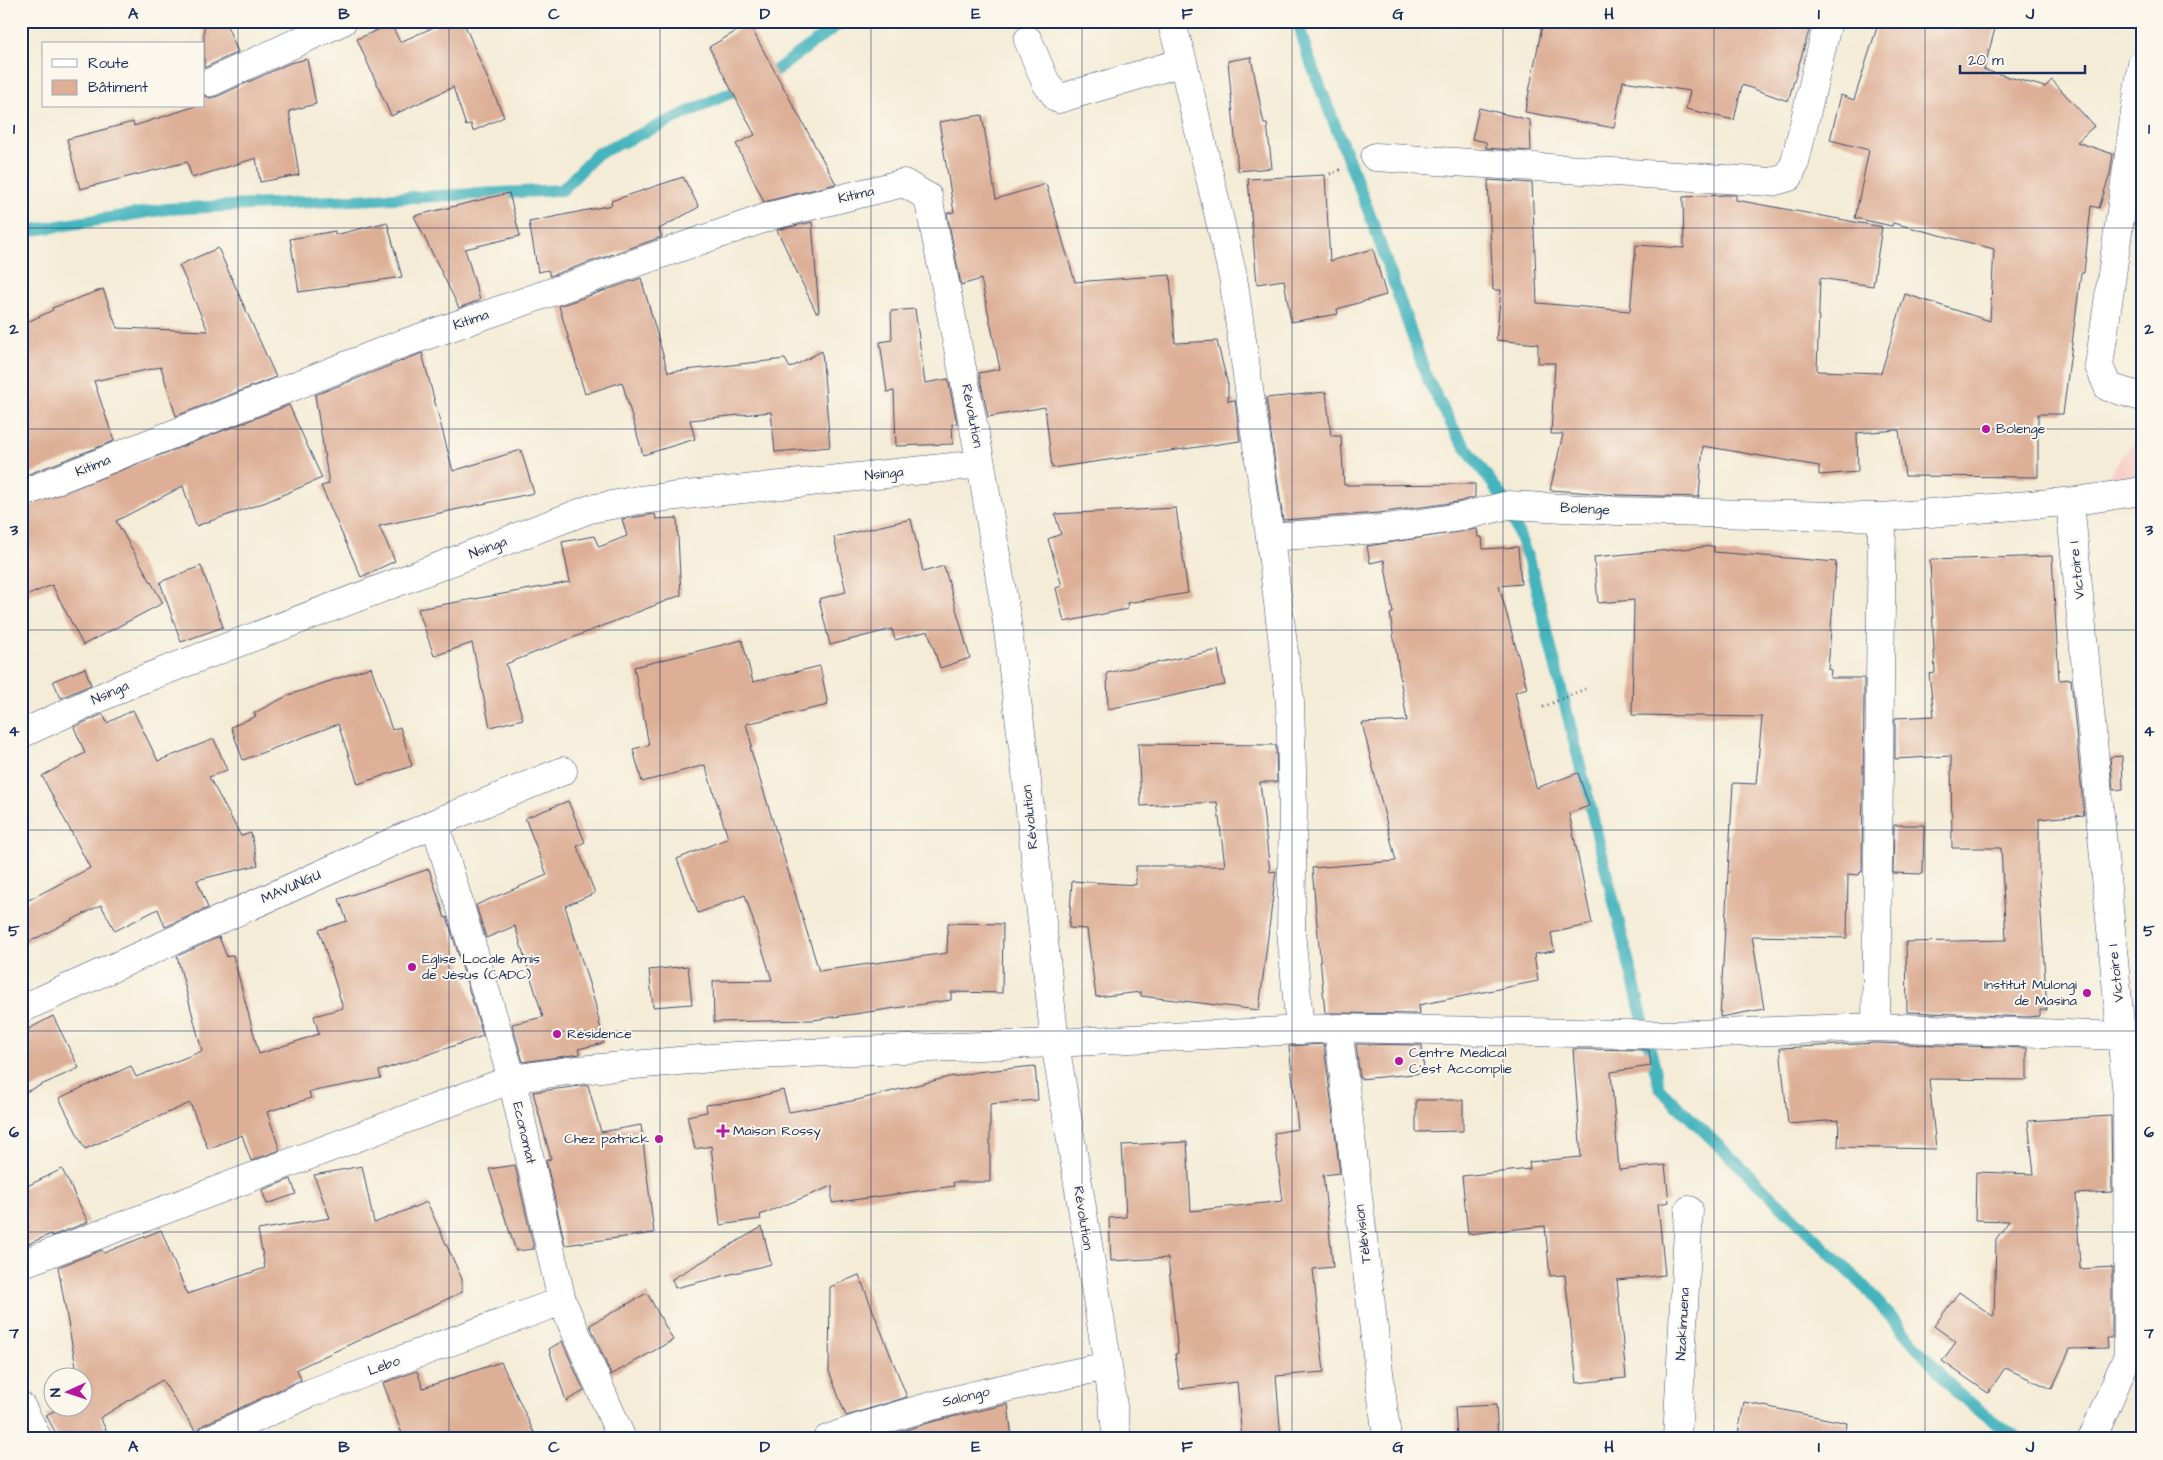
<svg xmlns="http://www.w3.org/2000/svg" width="2163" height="1460" font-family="'Architects Daughter',sans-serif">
<rect width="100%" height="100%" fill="#fbf7ec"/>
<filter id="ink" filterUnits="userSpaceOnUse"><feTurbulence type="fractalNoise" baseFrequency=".02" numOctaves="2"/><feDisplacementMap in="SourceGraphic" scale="10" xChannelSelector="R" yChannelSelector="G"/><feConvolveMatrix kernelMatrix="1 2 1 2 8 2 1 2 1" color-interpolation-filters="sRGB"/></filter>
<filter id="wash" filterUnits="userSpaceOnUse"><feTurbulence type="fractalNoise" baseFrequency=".0096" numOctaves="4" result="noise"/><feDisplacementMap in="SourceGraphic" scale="20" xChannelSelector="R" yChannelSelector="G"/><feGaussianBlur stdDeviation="1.12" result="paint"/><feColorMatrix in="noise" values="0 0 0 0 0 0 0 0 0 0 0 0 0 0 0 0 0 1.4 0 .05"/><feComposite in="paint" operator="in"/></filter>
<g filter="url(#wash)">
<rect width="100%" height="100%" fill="#f4ecd7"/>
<!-- built -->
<path fill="#f7d0cb" d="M2142,433V495L2091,497Z"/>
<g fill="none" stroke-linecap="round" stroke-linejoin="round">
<!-- stream -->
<path stroke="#44b4bd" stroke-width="12" d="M1298,21L1307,53L1370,215L1427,378L1457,435L1508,505L1531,567L1660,1089L1862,1284L1957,1393L2018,1439
M21,232L167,209L562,190L597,154L771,74L843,21"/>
</g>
<g id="blocks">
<!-- building -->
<path fill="#ddaf96" d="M204,21H225L238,52L204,68Z
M448,21H463L504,117L473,131L471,124L466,126L453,87L391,116L357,39L391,24L400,42Z
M1543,21H1812L1788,101L1742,85L1734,120L1686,109L1690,91L1623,81L1614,128L1525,112Z
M1879,21H1997L1984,70L2045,87L2052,80L2094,126L2077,142L2113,154L2110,174L2099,208L2091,206L2084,273H2081L2063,414H2038V477L1905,476L1899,430L1857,433L1858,472L1819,475V466L1703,446L1699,497L1619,495L1550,490L1563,434H1551L1555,363H1538V344L1496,340L1501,290H1493L1488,180L1532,183L1537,303L1630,311L1636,245L1684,248L1683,197L1725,195H1736V200L1882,227L1873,286L1820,278L1817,371L1881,373L1905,294L1990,321L1994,249L1893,223L1892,226L1855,218L1869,150L1830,140L1841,95L1854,100Z
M749,24L836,184L764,202L736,144L755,135L709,47Z
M1251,57L1264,124H1267L1272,168L1238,171L1228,61Z
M307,59L316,104L289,111L299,175L260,182L256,158L192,178L187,162L80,189L67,139L133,122L134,126L196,106H204V95L210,98L218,96L290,63Z
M1479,108L1530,120L1531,151L1486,148V142L1472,139Z
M982,115L996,199L1046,184L1075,282L1170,275L1175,343L1217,341L1228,385V401L1235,400L1240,441L1052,468L1045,407L988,417L979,373L1000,369L981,279L961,285L947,213L954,212L939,122Z
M1325,175L1330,261L1373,249L1386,295L1337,309L1338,314L1291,322L1284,280L1257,284L1248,179Z
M683,177L699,207L659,229L662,237L550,276L548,270L538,272L529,222L612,205L611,201Z
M509,193L520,236L465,249L480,300L459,308L414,216Z
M387,222L402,277L299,292L290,239L335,231V235Z
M812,222L819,312H816L777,230Z
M218,248L276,377L176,416L161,367L94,381L114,441L21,477V325L53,310L52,308L103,289L117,328L208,331L179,265Z
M641,278L668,372L785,359L790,368L822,351L830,447L775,452L771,412L690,420L695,439L643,455L622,382L585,394L559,306Z
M915,309L925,383L948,379L957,423L952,424L953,444L896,446L894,391L887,392L880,342L892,340L891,311Z
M422,353L453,471L521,450L534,493L379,526L395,561L361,577L321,486L329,484L315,395Z
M1326,392L1331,436H1341L1344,485L1475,484V497L1458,502L1378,513L1283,520L1266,398Z
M289,405L322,478L266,502L196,526L183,486L116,521L163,603L83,645L52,585L21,598V509Z
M1176,508L1188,593L1127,603L1128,609L1064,622L1056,588L1062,586L1048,539L1061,534L1055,514Z
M655,514L656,519L677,518L681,595L506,664L523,719L490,727L472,643L434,656L418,609L570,582L562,542L594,536L599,547L627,536L622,519Z
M911,519L923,572L944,566L970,658L940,668L928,631L895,640L892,629L830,645L819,599L846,592L834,537Z
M1477,529L1478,537H1482L1483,549L1518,547L1521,584L1499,586L1527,688L1515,692L1536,788L1578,773L1589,806L1569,813L1592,924L1551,933L1554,951L1534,954L1538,981L1419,1005L1420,1014L1325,1013L1312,868L1396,861L1362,723L1407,721L1390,614L1393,613L1384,560L1370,563L1367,546Z
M1714,546V552L1836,562L1828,669L1831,670L1830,678H1864V697L1862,872H1860L1859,875L1848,874L1847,938L1752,936L1764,1009L1720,1017L1733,783L1756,784L1762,717L1632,715L1634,600L1598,603L1594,557Z
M2052,556L2059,680L2071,679L2084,815L2039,819V883L2047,1010H2040V1016L2027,1017L1907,1012L1906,942L2006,940L2001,848H1952L1951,756L1895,759V718L1934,716L1929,674L1935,673L1930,560Z
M201,566L223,627L181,642L160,582Z
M742,640L753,682L820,666L828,705L746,724L752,746L750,747L819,971L947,953L948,923L1003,924L1002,993L951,992V1000L813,1020L714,1022L713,981L772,980L745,895L698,913L677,859L728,838L705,765L642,782L633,749L649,745L634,667Z
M1218,650L1225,685L1108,709L1107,673Z
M371,667L392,730L400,727L412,766L358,784L338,724L243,760L231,727L256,716L254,713L289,695Z
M85,668L91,685L61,698L53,681Z
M133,710L158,761L214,739L227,770L209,777L241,836L251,833L258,865L197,880L208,908L165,927L158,909L115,931L101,905L21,946V904L90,868L42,776L85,753L74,727L103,714L107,723Z
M1138,744L1276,745L1277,782H1260L1270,872L1276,871L1259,1010L1141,996V992L1096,997L1087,929L1069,928L1072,881L1136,885V866H1225L1217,802L1141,806Z
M2122,756L2123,789L2113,790L2110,757Z
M568,801L585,842L577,846L595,893L565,906L595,1003L604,1043L578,1049L580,1054L523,1062L512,1024L543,1017L515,926L486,938L476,905L547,875L525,818Z
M1894,825H1924L1923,874L1893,873Z
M429,869L445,918L447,917L483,1036L379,1071L381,1078L309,1092L311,1098L267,1112L280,1150L251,1161L242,1135L208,1149L190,1103L85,1149L59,1098L131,1066L136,1077L202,1051L177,956L219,937L227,957L233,955L259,1054L319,1034L314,1016L343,1008L319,930L347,921L339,899Z
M688,966L692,1004L653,1007L649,970Z
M53,1016L79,1068L21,1094V1033Z
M1876,1043L2027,1048V1080L1929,1079L1936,1149L1838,1147L1839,1120L1788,1124L1780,1048Z
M1324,1044L1340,1173L1323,1175L1333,1267L1313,1269L1324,1372L1276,1376L1281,1439H1242L1237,1382L1180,1389L1175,1354L1178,1353L1168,1258L1111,1261L1109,1218L1126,1217L1122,1145L1187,1142L1191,1211L1283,1201L1274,1133L1298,1129L1289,1046Z
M1356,1044L1422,1045L1424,1073L1360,1079Z
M1573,1049L1649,1050L1651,1066L1611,1072L1619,1170L1665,1165L1669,1202L1658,1204L1665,1275L1617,1280L1626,1378L1577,1383L1565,1275L1550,1276L1545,1226L1468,1234L1462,1176L1530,1169L1529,1162L1581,1157Z
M1035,1066L1038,1100L990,1104V1182H953L954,1186L832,1203V1186L760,1215L761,1219L720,1225L711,1146L695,1149L687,1116L707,1112L706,1105L750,1099L783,1090L789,1112L857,1100L953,1076V1077L976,1072Z
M588,1085L601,1132L641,1125L654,1233L565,1245L546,1160L551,1159L533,1092Z
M1416,1100H1463V1131L1416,1132Z
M2111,1116L2112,1192L2076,1194L2080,1269L2112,1267V1338H2107L2108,1348L2070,1349L2052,1389L2005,1368L1988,1393L1942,1361L1956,1342L1934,1326L1959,1292L1994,1317L1996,1239L2009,1221L1975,1220L1976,1172L2034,1174L2028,1121Z
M515,1165L534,1249L516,1251L489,1169Z
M362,1166L374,1223L427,1202L462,1279V1292L297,1369L301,1380L203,1425L196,1432L162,1380L100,1418L111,1439H59L46,1415L60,1408H82V1378H78L58,1267L102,1250L104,1253L161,1230L187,1294L265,1268L258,1230L330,1218L314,1175Z
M62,1169L88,1222L52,1236L51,1234L21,1247V1189Z
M291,1179L296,1194L267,1204L262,1190Z
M762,1227L771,1264L675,1288L672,1279Z
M859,1275L907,1397L846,1416L829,1371L830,1287Z
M647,1293L673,1340L611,1375L590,1325Z
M562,1341L584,1391L566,1401L549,1349Z
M501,1362L537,1439H404L383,1383L417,1371L423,1388Z
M1744,1402L1847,1423L1845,1439H1737Z
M1008,1404L1012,1439H876L935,1421Z
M1496,1405L1498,1439H1457L1455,1407Z"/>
</g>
</g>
<g filter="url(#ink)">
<use href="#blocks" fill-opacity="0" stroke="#3c4b70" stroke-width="1"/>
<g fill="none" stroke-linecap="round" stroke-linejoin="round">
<!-- minor casing -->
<g stroke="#3c4b70" stroke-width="29">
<path id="minor" d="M1171,21L1183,62L1233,277L1270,537L1290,702L1293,806L1291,931L1300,1030
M1028,40L1046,83L1058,99L1183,62
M2142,63L2099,366L2108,387L2142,397
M211,82L343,21
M1375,157L1772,182L1789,177L1795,162L1828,21
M21,494L396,346L774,215L904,183L928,197L981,464L1006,615L1025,763L1055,1043L1108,1366L1117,1439
M2070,502L2127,1096L2128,1355L2092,1439
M1270,537L1380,529L1461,517L1508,505L1618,511L1882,517L2076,501L2142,491
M21,734L130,684L590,509L639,500L981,464
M435,823L512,1079L562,1301L622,1439
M21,1009L435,823L563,771
M1876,1027L1882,517
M1338,1028L1387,1439
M21,1264L512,1079L567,1071L734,1056L1055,1043L1338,1028L1669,1035L1876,1027L2122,1036
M21,1406L38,1439
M210,1439L310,1393L562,1301
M827,1439C918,1405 1013,1386 1108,1366
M1677,1439L1689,1210"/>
</g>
<!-- path -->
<path stroke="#3c4b70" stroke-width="3" stroke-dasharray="1 4" stroke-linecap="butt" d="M1330,174L1343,169
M1543,707L1585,689"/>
<!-- minor -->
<use href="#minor" stroke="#fff" stroke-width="28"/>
</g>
</g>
<!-- grid -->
<path fill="none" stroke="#1b2f5e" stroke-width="1" stroke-opacity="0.55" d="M238,21V1439M449,21V1439M660,21V1439M871,21V1439M1082,21V1439M1292,21V1439M1503,21V1439M1714,21V1439M1925,21V1439M21,228H2142M21,429H2142M21,630H2142M21,830H2142M21,1031H2142M21,1232H2142"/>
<!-- markers -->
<g fill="#b5179e" stroke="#fbf7ec" stroke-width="2">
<circle cx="1986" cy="429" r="5"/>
<circle cx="412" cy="967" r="5"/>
<circle cx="2087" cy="993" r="5"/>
<circle cx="557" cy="1034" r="5"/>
<circle cx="1399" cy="1061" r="5"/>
<path d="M720.5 1123.5h5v5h5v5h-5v5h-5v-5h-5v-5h5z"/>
<circle cx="659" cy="1139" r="5"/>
</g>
<g text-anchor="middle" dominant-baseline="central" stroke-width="4" stroke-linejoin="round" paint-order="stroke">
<!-- street labels -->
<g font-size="14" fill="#1b2f5e" stroke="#fbf7ec">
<text transform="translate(856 195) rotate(-13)">Kitima</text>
<text transform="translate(471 320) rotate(-19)">Kitima</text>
<text transform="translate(972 416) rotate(79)">Révolution</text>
<text transform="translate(93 466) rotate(-22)">Kitima</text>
<text transform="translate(884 474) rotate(-6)">Nsinga</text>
<text transform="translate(1585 509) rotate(3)">Bolenge</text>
<text transform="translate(488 548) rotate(-21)">Nsinga</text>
<text transform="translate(2077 570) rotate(-96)">Victoire I</text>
<text transform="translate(110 693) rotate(-24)">Nsinga</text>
<text transform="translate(1030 817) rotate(-96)">Révolution</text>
<text transform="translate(291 887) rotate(-24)">MAVUNGU</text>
<text transform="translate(2116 973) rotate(-96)">Victoire I</text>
<text transform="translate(524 1133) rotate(77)">Economat</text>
<text transform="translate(1083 1218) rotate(81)">Révolution</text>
<text transform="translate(1363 1234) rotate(-97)">Télévision</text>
<text transform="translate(1683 1324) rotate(-87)">Nzakimuena</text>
<text transform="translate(384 1366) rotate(-20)">Lebo</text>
<text transform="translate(966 1397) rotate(-14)">Salongo</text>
</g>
<!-- poi labels -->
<g font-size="14" fill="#1b2f5e" stroke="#fbf7ec" text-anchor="start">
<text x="1996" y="429">Bolenge</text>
<text x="422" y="959">Eglise Locale Amis<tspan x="422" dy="16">de Jésus (CADC)</tspan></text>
<text x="2077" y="985" text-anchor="end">Institut Mulongi<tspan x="2077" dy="16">de Masina</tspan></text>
<text x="567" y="1034">Résidence</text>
<text x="1409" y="1053">Centre Medical<tspan x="1409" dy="16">C'est Accomplie</tspan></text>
<text x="733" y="1131">Maison Rossy</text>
<text x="649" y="1139" text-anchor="end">Chez patrick</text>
</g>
</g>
<!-- margin -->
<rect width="2163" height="1460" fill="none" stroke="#fbf7ec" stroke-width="55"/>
<!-- legend -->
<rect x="42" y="42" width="162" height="65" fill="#fbf7ec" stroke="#a1a7b3"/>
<rect x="52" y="59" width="25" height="8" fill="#ffffff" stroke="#a1a7b3"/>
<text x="88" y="68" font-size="15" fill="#1b2f5e">Route</text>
<rect x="52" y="80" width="25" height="15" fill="#ddaf96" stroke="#a1a7b3"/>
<text x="88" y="92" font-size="15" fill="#1b2f5e">Bâtiment</text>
<!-- north arrow -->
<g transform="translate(68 1392) rotate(267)"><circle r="24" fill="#fbf7ec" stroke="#a1a7b3"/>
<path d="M0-4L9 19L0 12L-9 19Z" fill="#b5179e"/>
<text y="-8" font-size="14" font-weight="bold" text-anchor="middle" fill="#1b2f5e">N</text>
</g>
<!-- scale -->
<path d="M1960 65v8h125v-8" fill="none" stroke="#1b2f5e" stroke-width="2.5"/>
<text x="1968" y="65" font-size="15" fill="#1b2f5e" stroke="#fbf7ec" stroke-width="4" paint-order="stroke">20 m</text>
<rect x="28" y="28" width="2108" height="1404" fill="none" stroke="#1b2f5e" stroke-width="2"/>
<g font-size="16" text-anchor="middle" font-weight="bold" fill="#1b2f5e">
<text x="133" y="19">A</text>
<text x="344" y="19">B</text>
<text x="554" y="19">C</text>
<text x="765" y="19">D</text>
<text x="976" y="19">E</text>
<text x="1187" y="19">F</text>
<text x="1398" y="19">G</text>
<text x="1609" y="19">H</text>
<text x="1819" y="19">I</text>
<text x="2030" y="19">J</text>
<text x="14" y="134">1</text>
<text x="2149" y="134">1</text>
<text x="14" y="334">2</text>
<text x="2149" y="334">2</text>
<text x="14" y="535">3</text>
<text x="2149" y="535">3</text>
<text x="14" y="736">4</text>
<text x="2149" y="736">4</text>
<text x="14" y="936">5</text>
<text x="2149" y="936">5</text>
<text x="14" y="1137">6</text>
<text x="2149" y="1137">6</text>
<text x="14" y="1338">7</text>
<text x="2149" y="1338">7</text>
<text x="133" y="1452">A</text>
<text x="344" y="1452">B</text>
<text x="554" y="1452">C</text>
<text x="765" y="1452">D</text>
<text x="976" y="1452">E</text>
<text x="1187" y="1452">F</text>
<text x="1398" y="1452">G</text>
<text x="1609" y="1452">H</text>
<text x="1819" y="1452">I</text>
<text x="2030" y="1452">J</text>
</g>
</svg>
